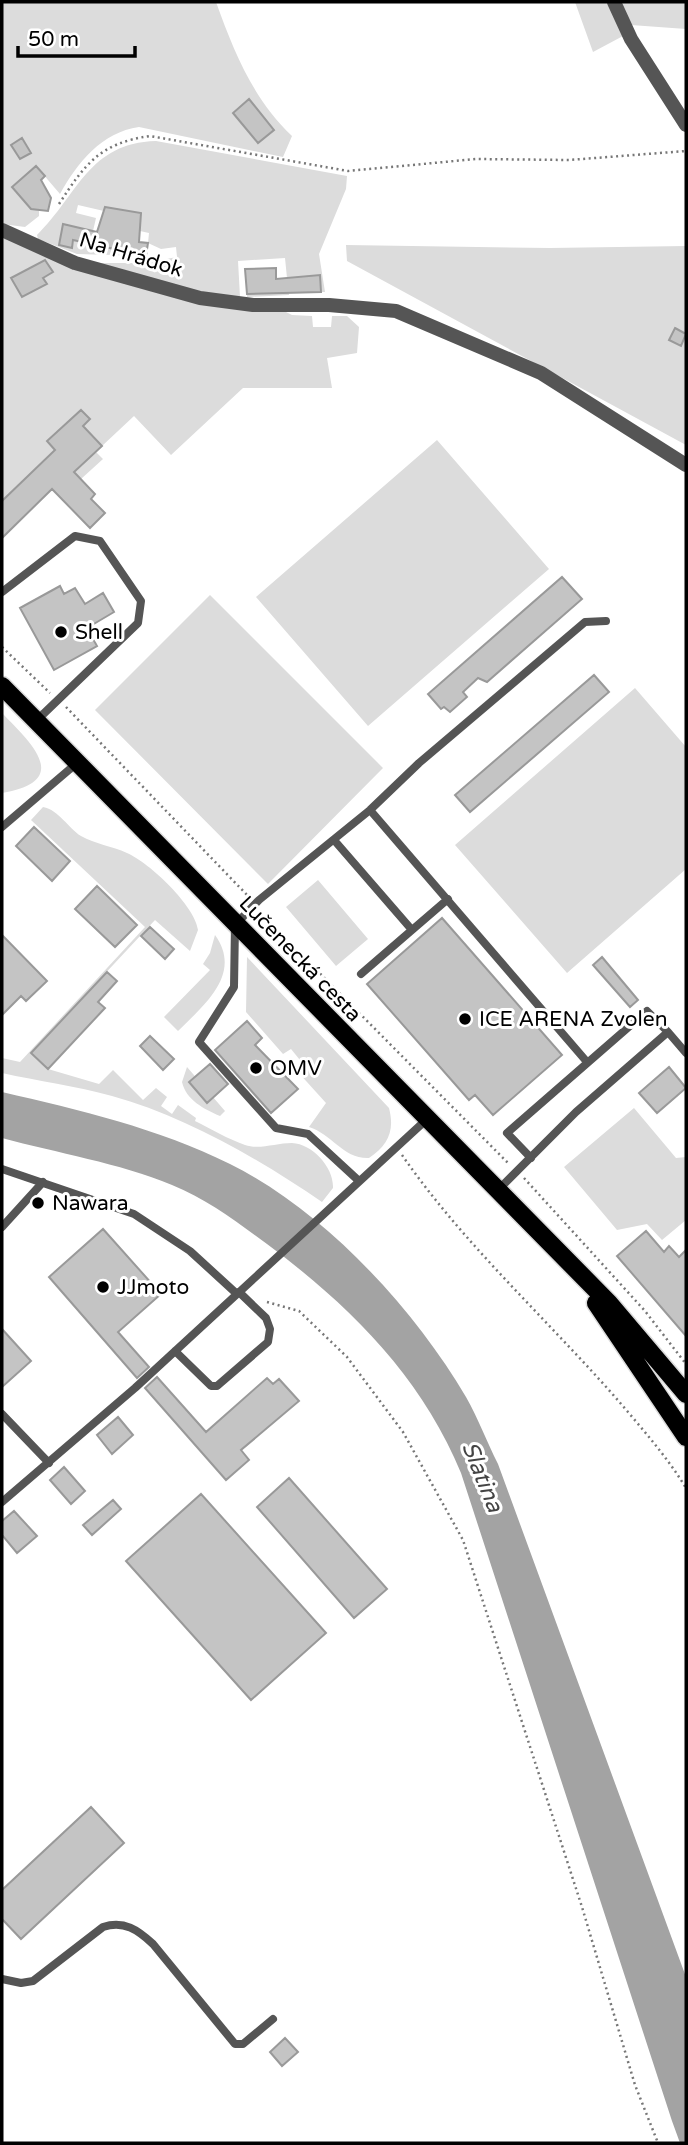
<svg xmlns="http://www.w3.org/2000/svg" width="688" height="2145" font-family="'Varela Round',sans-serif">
<rect width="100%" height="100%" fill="#fff"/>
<!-- green -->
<path fill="#dcdcdc" d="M2,2H216C234,52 253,99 292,136L283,157L139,127C102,132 77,163 60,194L36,166L12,188L29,207L39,198V216L25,227L2,224Z
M575,2H608L623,36L593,52Z
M619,2H686V29L631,25Z
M156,141L347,176L346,189L319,254L325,292H321L319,275L287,278L289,295L247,297V294L277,292L276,279L287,278L285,258L238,261L240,297H216L97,263H145L177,257L176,247L161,249L148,243L149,233L140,231L141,213L106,207L104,211L78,205L76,213L96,218L93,231L64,225L72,248L74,240L146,256L77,254L38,239L37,235C78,195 88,143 156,141Z
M2,235L70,265L282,310L292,315L312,316L313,327H331L332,316H347L359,327L357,353L327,358L332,388H243L171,455L134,416L102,446L92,435L75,471L96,452L103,459L81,479L53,452L2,501Z
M346,245L550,248L686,246V445L347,261Z
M437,440L549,569L368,726L256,597Z
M210,595L383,768L268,884L95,710Z
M635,688L686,747V869L567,973L455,845Z
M2,713C30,742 74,781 2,793Z
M43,807C59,810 68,828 81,836C95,844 112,846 127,853C150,863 195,906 198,930L190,951L155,920L31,1053L48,1069L99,1084L113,1070L143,1100L156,1088L167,1097L161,1106L172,1114L178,1105L196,1118L195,1121C211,1129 228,1139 245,1145C259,1150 276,1143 292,1143C313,1144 334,1168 333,1188L322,1202C261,1160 185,1116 112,1096C76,1086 38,1081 2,1073V1058L20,1062L145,927L31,820Z
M318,880L368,939L336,966L286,907Z
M215,935C243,974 204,1005 178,1031L164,1017L210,970L203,964L210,953Z
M247,957L389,1108C395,1131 388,1145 369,1158C343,1159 332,1134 309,1127L326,1103L297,1071L304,1065L291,1049L283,1054L246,1012Z
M187,1067L225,1111L220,1116C204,1109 186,1100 182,1082Z
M634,1108L676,1158L686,1157V1220L662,1240L647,1224L617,1230L564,1167Z"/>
<!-- water -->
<path fill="#a3a3a3" d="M2,1092C80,1110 157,1128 230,1164C324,1211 413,1307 466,1397C478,1418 487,1442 498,1464L686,1977V2143H680L672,2121L461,1473C421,1376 349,1305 267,1244C237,1222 207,1199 172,1185C119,1163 57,1153 2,1138Z"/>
<!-- building -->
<path fill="#c4c4c4" stroke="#999" stroke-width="2" d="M249,99L274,130L258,143L233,113Z
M22,138L31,153L20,159L11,145Z
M36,166L45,176L41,180L51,198L48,211L31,209L12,187Z
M105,207L141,213L139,242L148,243L146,256L73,240L72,248L59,245L63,224L97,232Z
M45,260L53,272L43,278L47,284L22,297L11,278Z
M276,268V279L320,275L321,292L247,294L245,269Z
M675,328L686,334L681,346L669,340Z
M81,410L90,419L83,426L102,446L74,472L95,494L91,499L105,513L90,528L52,489L2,538V501L55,450L47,441Z
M562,577L582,599L487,682L478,678L463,692L467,697L450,712L444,707L441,709L428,694Z
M60,586L64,594L75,588L85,604L103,593L114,612L87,628L97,646L54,670L20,608Z
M594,675L609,692L470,812L455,795Z
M34,827L70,861L52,881L16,846Z
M97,886L137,925L115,947L75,909Z
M442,918L562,1055L493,1115L475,1095L469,1100L367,984Z
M150,927L174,949L165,959L141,936Z
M2,935L47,981L26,1001L21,996L2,1015Z
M602,957L638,1000L630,1007L593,965Z
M107,972L117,981L98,1002L105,1008L48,1069L31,1053Z
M247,1021L262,1038L255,1045L298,1089L271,1113L215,1050Z
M150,1036L174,1059L163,1070L140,1046Z
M210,1064L228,1084L207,1103L189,1082Z
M669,1067L686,1088L657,1113L639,1093Z
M103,1229L161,1294L118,1332L149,1367L137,1378L49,1277Z
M646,1231L664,1252L669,1246L679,1257L686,1250V1336L617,1256Z
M2,1329L31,1361L2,1387Z
M157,1377L206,1432L267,1378L273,1384L279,1379L299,1401L241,1450L249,1460L226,1480L145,1388Z
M118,1417L133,1435L112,1454L97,1435Z
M64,1467L85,1491L71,1504L50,1480Z
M289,1478L387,1589L354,1618L257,1507Z
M201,1494L326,1633L251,1700L126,1561Z
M113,1500L121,1509L92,1535L83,1525Z
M14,1511L37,1536L17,1553L2,1535V1521Z
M91,1807L124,1843L21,1939L2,1919V1890Z
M285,2038L298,2052L282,2066L270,2052Z"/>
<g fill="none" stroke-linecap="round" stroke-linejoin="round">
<!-- primary casing -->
<g stroke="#dbdbdb" stroke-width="21">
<path id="primary" d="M2,686L609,1303L686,1394
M596,1303L686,1437"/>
</g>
<!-- path -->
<path stroke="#777" stroke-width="2.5" stroke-dasharray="2 3.5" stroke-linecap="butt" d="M59,204C85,164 100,143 150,136L348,171L476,159L569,160L686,151
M2,647L50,693
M66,707L248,896
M262,915L509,1164
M402,1155C467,1249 554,1325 628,1412C649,1437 669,1460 686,1488
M524,1178L645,1311L686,1364
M267,1302L299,1311L347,1357L403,1432L463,1540L582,1907L635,2085L658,2143"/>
<!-- lane -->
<path stroke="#555" stroke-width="8" d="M2,592L75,536L100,541L141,601L138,623L36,721
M370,810L587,1062
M2,827L77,763
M334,840L412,930L448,899
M361,974L412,930
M531,1158L507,1133L647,1011L668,1032
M2,1169L134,1214L190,1251L237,1294
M359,1181L308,1134L276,1128L199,1042L234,987L235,925L259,900L370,810L419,763L585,622L606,621
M498,1190L576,1112L668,1032L686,1053
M2,1227L43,1182
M175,1351L211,1386H217L268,1342L270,1329L266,1318L239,1292
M2,1414L49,1463
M2,1502L135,1388L426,1120
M2,1979L21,1983L33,1981L103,1927C124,1920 138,1930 153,1944L235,2044H243L273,2019"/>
<!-- street -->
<path stroke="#555" stroke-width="14" d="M614,2L631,39L686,125
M2,230L75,263L200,298L253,305H329L396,311L541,373L686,465"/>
<!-- primary -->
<use href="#primary" stroke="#000" stroke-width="18"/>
</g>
<!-- markers -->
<g fill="#000" stroke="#fff" stroke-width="2.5">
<circle cx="61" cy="632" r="7"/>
<circle cx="465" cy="1019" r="7"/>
<circle cx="256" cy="1068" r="7"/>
<circle cx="38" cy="1203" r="7"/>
<circle cx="103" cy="1287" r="7"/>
</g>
<g text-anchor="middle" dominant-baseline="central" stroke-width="6" stroke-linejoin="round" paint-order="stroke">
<!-- street labels -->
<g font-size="21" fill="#000" stroke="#fff">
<text transform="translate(131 255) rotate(17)">Na Hrádok</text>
<text transform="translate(300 959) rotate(46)">Lučenecká cesta</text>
</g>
<!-- poi labels -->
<g font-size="21" fill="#000" stroke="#fff" text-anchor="start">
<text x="75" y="632">Shell</text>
<text x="479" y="1019">ICE ARENA Zvolen</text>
<text x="270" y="1068">OMV</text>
<text x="52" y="1203">Nawara</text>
<text x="117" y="1287">JJmoto</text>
</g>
<!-- water labels -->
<g font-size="23" font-style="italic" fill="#444" stroke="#fff">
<text transform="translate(482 1477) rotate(68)">Slatina</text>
</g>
</g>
<!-- border -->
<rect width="688" height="2145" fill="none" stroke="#000000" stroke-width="7"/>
<!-- scale -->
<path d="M18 46v10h117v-10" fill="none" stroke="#000000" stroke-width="3.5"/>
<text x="28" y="46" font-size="21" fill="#000000" stroke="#ffffff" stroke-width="5" paint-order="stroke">50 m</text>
</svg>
